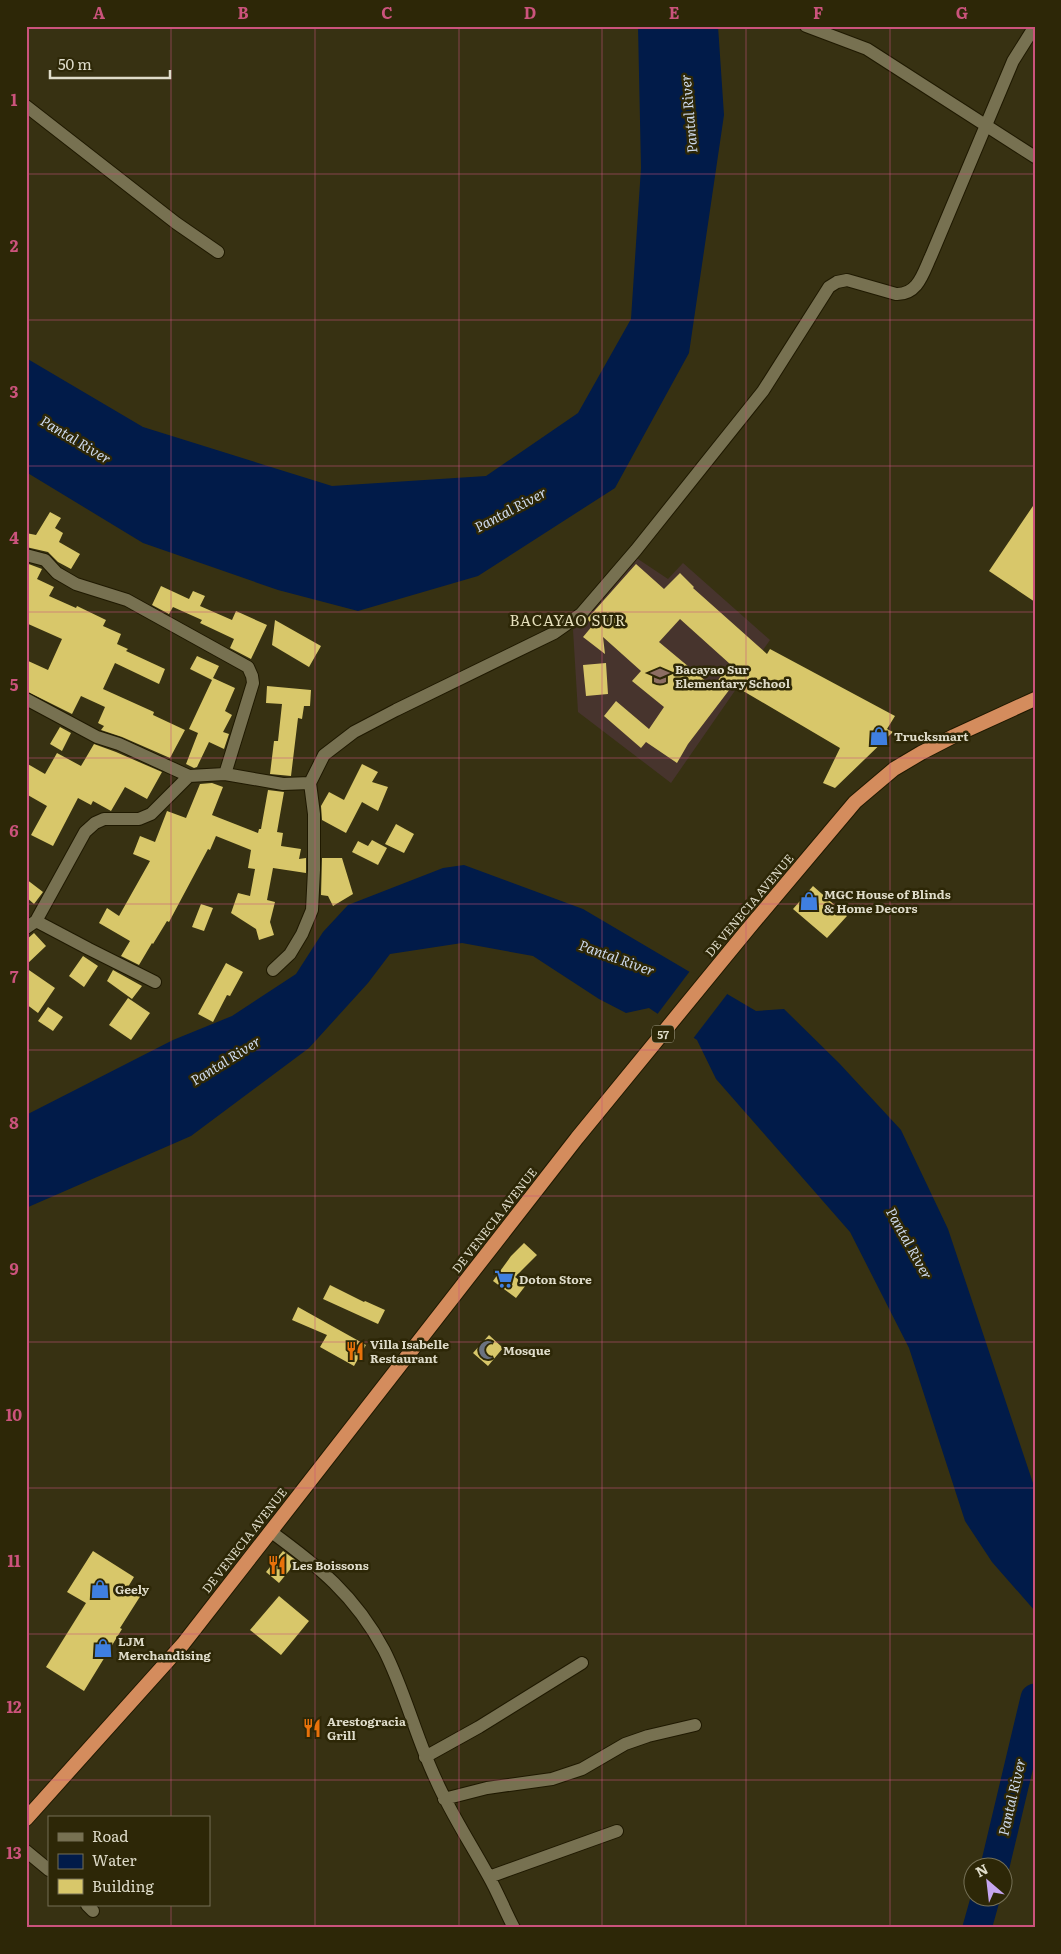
<svg xmlns="http://www.w3.org/2000/svg" width="1061" height="1954" font-family="Literata,serif">
<rect width="100%" height="100%" fill="#373112"/>
<!-- education -->
<path fill="#47342d" d="M635,557L668,579L683,563L770,640L671,783L578,712L573,630Z"/>
<!-- water -->
<path fill="#011b49" d="M638,26H718L724,115L689,353L615,488L478,576L358,611L278,590L143,543L26,472V358L143,427L332,486L486,476L578,413L631,319L641,168Z
M464,865L583,909L756,1011L784,1009L839,1063L901,1130L948,1229L1035,1489V1611L992,1562L965,1521L909,1348L850,1232L716,1079L697,1040L649,1008L626,1013L599,999L533,956L462,943L390,954L368,983L309,1048L191,1136L26,1208V1115L173,1040L232,1016L296,974L323,932L348,905L443,868Z"/>
<!-- pier -->
<path fill="#373112" d="M690,971L728,993L692,1040L656,1016Z"/>
<g fill="none" stroke-linecap="round" stroke-linejoin="round">
<!-- river -->
<path stroke="#011b49" stroke-width="29" d="M995,1866L1035,1698
M977,1928L986,1896"/>
</g>
<!-- building -->
<path fill="#d8c76a" fill-rule="evenodd" d="M1035,503V602L989,571Z
M50,512L61,518L55,528L63,533L59,542L80,554L71,569L58,562L48,552L26,547V533L36,535Z
M26,563L42,569L37,579L54,587L49,596L76,608L77,606L106,620L103,626L121,634L117,644L128,649L126,651L165,669L159,684L115,663L103,689L154,712L153,715L185,730L170,758L122,737L101,730L104,726L98,723L105,707L81,696L72,714L26,691V660L48,670L62,639L26,623Z
M636,564L664,589L680,573L694,587L693,588L767,654L770,649L895,716L887,729L893,732L835,788L823,783L840,748L733,685L688,744L677,763L646,742L641,748L604,716L616,701L649,729L664,707L632,681L641,671L603,637L605,654L583,637L593,625L587,619ZM680,619L730,664L713,687L659,642Z
M161,586L189,599L193,591L205,596L200,606L232,620L236,611L267,625L251,659L230,648L234,639L200,623L202,620L173,607L169,614L152,605Z
M275,620L321,646L309,667L272,645Z
M197,656L219,666L213,678L235,688L225,711L232,715L223,732L229,734L224,749L209,742L197,767L194,768L186,764L198,733L189,729L212,680L190,669Z
M606,663L608,694L586,696L583,665Z
M267,686L311,690L310,706H304L302,719L298,718L291,776L270,774L274,741H278L282,704L266,703Z
M60,727L71,733L62,751L50,744Z
M94,744L116,752L162,772L147,799L125,787L111,811L93,801L91,805L78,798L53,846L31,835L47,806L26,794V763L45,774L57,753L81,766Z
M362,764L378,772L372,782L388,787L378,811L362,802L346,833L322,820L321,806L329,792L344,800Z
M212,783L223,787L212,815L258,833L259,829H261L268,790L284,792L277,832L283,833L281,846L301,849L299,859L306,858V873L273,868L267,900L275,902L270,922L274,935L259,940L256,929L231,913L238,893L250,896L255,869L248,868L251,850L216,836L210,850L208,849L169,922L167,921L153,944L152,943L139,965L121,956L130,941L99,923L107,908L119,916L150,861L133,854L140,836L155,842L167,811L186,818L200,784Z
M396,824L414,834L404,853L385,844Z
M372,840L387,848L378,865L352,852L358,841L368,846Z
M322,858H342L353,894L333,906L328,896L321,895Z
M26,879L43,892L34,904L26,897Z
M813,886L847,916L827,938L793,909Z
M201,904L213,908L204,931L192,927Z
M34,933L46,946L26,965V940Z
M83,956L98,966L84,987L69,976Z
M226,963L243,972L230,996L227,995L213,1022L198,1014Z
M26,968L55,988L38,1013L26,1004Z
M113,970L142,986L132,999L107,981Z
M128,998L150,1013L131,1040L109,1025Z
M48,1007L63,1017L53,1031L38,1021Z
M524,1243L537,1255L515,1277L526,1285L516,1298L493,1281L511,1256Z
M330,1285L364,1302L365,1301L385,1310L378,1324L323,1299Z
M298,1307L366,1345L354,1366L320,1347L327,1335L292,1320Z
M489,1335L503,1348L488,1366L473,1353Z
M93,1551L134,1577L128,1587L141,1595L120,1628L122,1629L84,1691L46,1667L86,1603L67,1592Z
M283,1551L297,1561L279,1583L266,1572Z
M279,1596L309,1621L281,1655L250,1630Z"/>
<g fill="none" stroke-linecap="round" stroke-linejoin="round">
<!-- minor casing -->
<g stroke="#1f1900" stroke-width="14">
<path id="minor" d="M806,26L867,49L1035,157
M26,106L176,223L218,252
M26,555L45,560L57,573L76,584L127,600L248,667L252,676L253,683L225,774
M26,699L97,737L119,744L189,776L225,774L283,784L310,783
M36,921L89,949L155,982
M26,928L36,921L85,832L95,823L104,819H139L151,814L189,776
M273,970L290,954L302,934L312,910L314,870V814L310,783L324,755L354,732L396,710L554,633L581,614L636,550L763,391L829,287L837,282L847,280L896,294C918,295 923,273 931,256L1013,61L1035,26
M270,1531C318,1566 355,1595 384,1650C405,1691 416,1738 436,1780C451,1814 471,1844 489,1877C498,1893 505,1911 514,1928
M425,1757L479,1727L582,1663
M444,1799L487,1788L552,1779L582,1769L625,1744L648,1736L695,1725
M26,1851L49,1870
M489,1877L617,1831
M87,1905L93,1911"/>
</g>
<!-- trunk casing -->
<g stroke="#1f1900" stroke-width="16">
<path id="trunk" d="M26,1819L183,1644L577,1138L748,929L855,802L894,769L921,753L954,736L1035,699"/>
</g>
<!-- minor -->
<use href="#minor" stroke="#777151" stroke-width="12"/>
<!-- trunk -->
<use href="#trunk" stroke="#d48c5d" stroke-width="14"/>
</g>
<!-- grid -->
<path fill="none" stroke="#cb537c" stroke-width="1" stroke-opacity="0.55" d="M171,26V1818M315,26V1928M459,26V1928M602,26V1928M746,26V1928M890,26V1928M26,174H1035M26,320H1035M26,466H1035M26,612H1035M26,758H1035M26,904H1035M26,1050H1035M26,1196H1035M26,1342H1035M26,1488H1035M26,1634H1035M26,1780H1035M171,1905V1928"/>
<!-- icons -->
<defs>
<g id="school-bare" transform="scale(1.5)"><path d="M0-5L7-2L0 1L-7-2ZM-4 1L0 2.5L4 1V4Q0 6-4 4Z" fill="#8d6e63" stroke="#2d2707" stroke-width="2.5" paint-order="stroke"/></g>
<g id="shop-bare" transform="scale(1.5)"><path d="M-5-2.5h2.3a2.7 3.5 0 0 1 5.4 0H5L5.5 6h-11ZM-1.5-2.5h3a1.5 2.3 0 0 0-3 0Z" fill="#3f7fe0" stroke="#2d2707" stroke-width="2.5" paint-order="stroke"/></g>
<g id="supermarket-bare" transform="scale(1.5)"><path d="M-6-5.5h2.5l.6 2H6L4.5 2H-2.5L-4.4-4H-6ZM-1.5 3.2a1.3 1.3 0 1 0 .1 0ZM3 3.2a1.3 1.3 0 1 0 .1 0Z" fill="#3f7fe0" stroke="#2d2707" stroke-width="2.5" paint-order="stroke"/></g>
<g id="mosque-bare" transform="scale(1.5)"><path d="M3.5-4.9A6 6 0 1 0 3.5 4.9A5 5 0 1 1 3.5-4.9Z" fill="#6b7280" stroke="#2d2707" stroke-width="2.5" paint-order="stroke"/></g>
<g id="restaurant-bare" transform="scale(1.5)"><path d="M-5-6h1v4h1v-4h1v4h1v-4h1v5L-1.5 .5V6h-2V.5L-5-1ZM5-6V6H3V1.5H1.5Q1.5-4 5-6Z" fill="#e8710a" stroke="#2d2707" stroke-width="2.5" paint-order="stroke"/></g>
</defs>
<g fill-rule="evenodd">
<use href="#school-bare" x="660" y="676"/>
<use href="#shop-bare" x="879" y="736"/>
<use href="#shop-bare" x="809" y="901"/>
<use href="#supermarket-bare" x="504" y="1279"/>
<use href="#mosque-bare" x="488" y="1350"/>
<use href="#restaurant-bare" x="355" y="1351"/>
<use href="#restaurant-bare" x="277" y="1565"/>
<use href="#shop-bare" x="100" y="1589"/>
<use href="#shop-bare" x="103" y="1648"/>
<use href="#restaurant-bare" x="312" y="1728"/>
</g>
<g text-anchor="middle" dominant-baseline="central" stroke-width="5" stroke-linejoin="round" paint-order="stroke">
<!-- shield labels -->
<rect fill="#2d2707" stroke="#aaa690" stroke-width="1" x="652" y="1025.5" width="22" height="17" rx="4"/>
<g font-size="11" font-weight="bold" fill="#dfdcca">
<text x="663" y="1034">57</text>
</g>
<!-- poi labels -->
<g font-size="12" font-weight="bold" fill="#dfdcca" stroke="#2d2707" text-anchor="start">
<text x="675" y="669">Bacayao Sur<tspan x="675" dy="14">Elementary School</tspan></text>
<text x="894" y="736">Trucksmart</text>
<text x="824" y="894">MGC House of Blinds<tspan x="824" dy="14">&amp; Home Decors</tspan></text>
<text x="519" y="1279">Doton Store</text>
<text x="370" y="1344">Villa Isabelle<tspan x="370" dy="14">Restaurant</tspan></text>
<text x="503" y="1350">Mosque</text>
<text x="292" y="1565">Les Boissons</text>
<text x="115" y="1589">Geely</text>
<text x="118" y="1641">LJM<tspan x="118" dy="14">Merchandising</tspan></text>
<text x="327" y="1721">Arestogracia<tspan x="327" dy="14">Grill</tspan></text>
</g>
<!-- street labels -->
<g font-size="12" fill="#dfdcca" stroke="#2d2707">
<text transform="translate(749 905) rotate(-50)">DE VENECIA AVENUE</text>
<text transform="translate(494 1220) rotate(-52)">DE VENECIA AVENUE</text>
<text transform="translate(244 1540) rotate(-52)">DE VENECIA AVENUE</text>
</g>
<!-- water labels -->
<g font-size="14" font-style="italic" fill="#cedaed" stroke="#2d2707">
<text transform="translate(688 114) rotate(-95)">Pantal River</text>
<text transform="translate(76 439) rotate(31)">Pantal River</text>
<text transform="translate(510 509) rotate(-28)">Pantal River</text>
<text transform="translate(617 957) rotate(20)">Pantal River</text>
<text transform="translate(225 1060) rotate(-32)">Pantal River</text>
<text transform="translate(910 1243) rotate(61)">Pantal River</text>
<text transform="translate(1011 1797) rotate(-77)">Pantal River</text>
</g>
<!-- quarter labels -->
<g font-size="15" letter-spacing="1" fill="#e5dfbb" stroke="#2d2707">
<text x="568" y="619">BACAYAO SUR</text>
</g>
</g>
<!-- border -->
<rect width="1061" height="1954" fill="none" stroke="#2d2707" stroke-width="55"/>
<!-- legend -->
<rect x="48" y="1816" width="162" height="90" fill="#2d2707" stroke="#746f55"/>
<rect x="58" y="1833" width="25" height="8" fill="#777151" stroke="#746f55"/>
<text x="92" y="1842" font-size="15" fill="#dfdcca">Road</text>
<rect x="58" y="1854" width="25" height="15" fill="#011b49" stroke="#746f55"/>
<text x="92" y="1866" font-size="15" fill="#dfdcca">Water</text>
<rect x="58" y="1879" width="25" height="15" fill="#d8c76a" stroke="#746f55"/>
<text x="92" y="1892" font-size="15" fill="#dfdcca">Building</text>
<!-- north arrow -->
<g transform="translate(988 1882) rotate(332)"><circle r="24" fill="#2d2707" stroke="#746f55"/>
<path d="M0-4L9 19L0 12L-9 19Z" fill="#c6a6f0"/>
<text y="-8" font-size="14" font-weight="bold" text-anchor="middle" fill="#dfdcca">N</text>
</g>
<!-- scale -->
<path d="M50 70v8h120v-8" fill="none" stroke="#dfdcca" stroke-width="2.5"/>
<text x="58" y="70" font-size="15" fill="#dfdcca" stroke="#2d2707" stroke-width="4" paint-order="stroke">50 m</text>
<rect x="28" y="28" width="1006" height="1898" fill="none" stroke="#cb537c" stroke-width="2"/>
<g font-size="16" text-anchor="middle" font-weight="bold" fill="#cb537c">
<text x="99" y="19">A</text>
<text x="243" y="19">B</text>
<text x="387" y="19">C</text>
<text x="530" y="19">D</text>
<text x="674" y="19">E</text>
<text x="818" y="19">F</text>
<text x="962" y="19">G</text>
<text x="14" y="106">1</text>
<text x="14" y="252">2</text>
<text x="14" y="398">3</text>
<text x="14" y="544">4</text>
<text x="14" y="691">5</text>
<text x="14" y="837">6</text>
<text x="14" y="983">7</text>
<text x="14" y="1129">8</text>
<text x="14" y="1275">9</text>
<text x="14" y="1421">10</text>
<text x="14" y="1567">11</text>
<text x="14" y="1713">12</text>
<text x="14" y="1859">13</text>
</g>
</svg>
